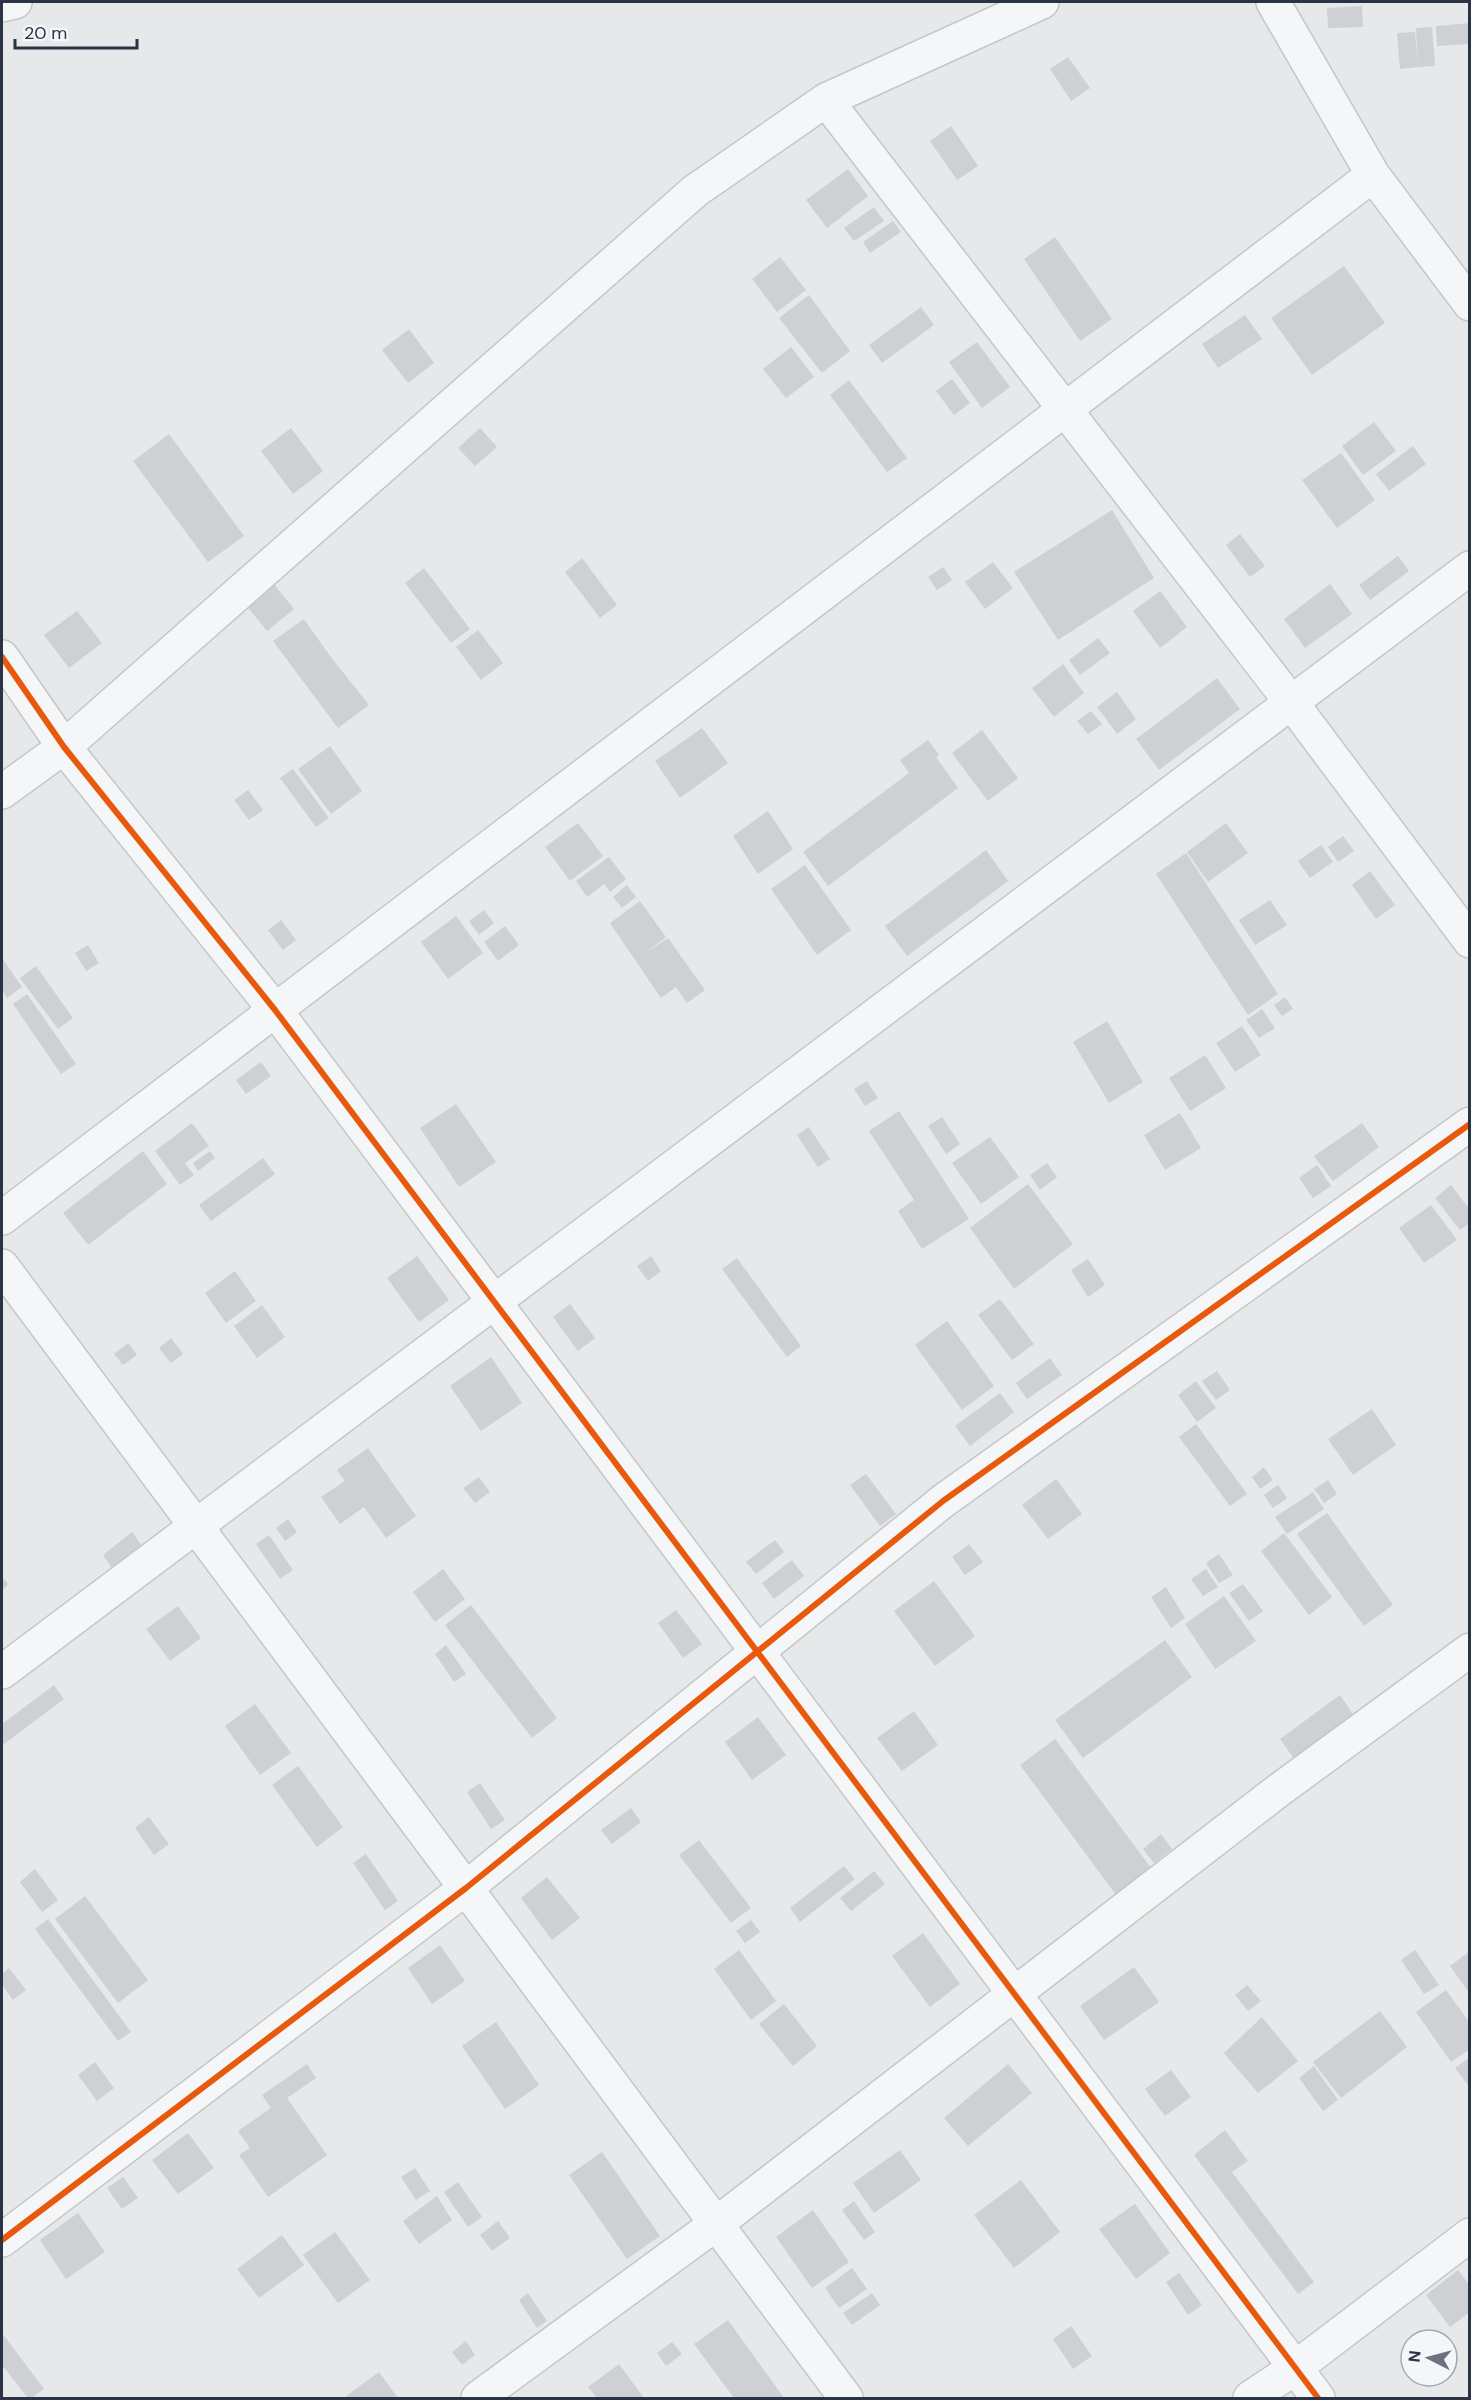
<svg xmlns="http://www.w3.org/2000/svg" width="1471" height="2400" font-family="'DM Sans',sans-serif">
<rect width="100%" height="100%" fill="#e6e8ea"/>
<!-- building -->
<path fill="#ced0d3" d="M1362,6L1363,27L1328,28L1327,8Z
M1470,23V44L1437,46L1436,26Z
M1432,27L1435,66L1418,67L1416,28Z
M1415,32L1418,67L1400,69L1397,33Z
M1068,57L1090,88L1071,101L1050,69Z
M951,126L978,166L957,180L930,141Z
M848,169L868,196L827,228L806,200Z
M874,207L884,221L854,241L844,228Z
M893,221L901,232L870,253L863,242Z
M1055,237L1112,319L1080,341L1024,259Z
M780,257L806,290L777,312L752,279Z
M1344,266L1385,323L1312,375L1271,318Z
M809,295L850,351L822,373L779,318Z
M921,307L934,325L882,363L869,345Z
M1245,315L1262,339L1218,368L1202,344Z
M409,329L434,363L408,383L382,350Z
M977,342L1010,387L982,408L949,362Z
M791,347L814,377L786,398L763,369Z
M952,379L970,403L954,415L936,391Z
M849,380L907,458L887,472L830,395Z
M1374,422L1396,451L1363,475L1342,446Z
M291,428L323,471L293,494L261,451Z
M480,428L497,447L475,466L458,448Z
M169,434L244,536L208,562L133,461Z
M1413,446L1426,464L1389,491L1376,474Z
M1341,453L1375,500L1337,528L1302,480Z
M1112,510L1154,578L1058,640L1014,572Z
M1240,534L1265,566L1250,577L1226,545Z
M1398,556L1409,571L1370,600L1359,585Z
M582,558L617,605L600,618L565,572Z
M993,562L1013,588L985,609L965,582Z
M943,567L952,580L937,590L928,577Z
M424,568L470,629L451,643L405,583Z
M273,583L294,609L267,631L246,605Z
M1330,584L1352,614L1305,648L1284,619Z
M1160,591L1187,627L1160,648L1133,611Z
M77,611L102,643L69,668L44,635Z
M304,619L330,656L369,705L338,728L273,641Z
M478,630L503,663L481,680L456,647Z
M1098,638L1110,653L1080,675L1069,660Z
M1063,664L1084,693L1054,717L1032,688Z
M1217,678L1240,709L1159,770L1136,739Z
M1117,692L1136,719L1117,734L1097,707Z
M1091,711L1102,724L1088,734L1077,721Z
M702,728L728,763L680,798L655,761Z
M982,730L1018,778L988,801L952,753Z
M928,740L939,755L936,757L958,788L828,886L803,852L909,773L900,760Z
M330,746L362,791L331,814L298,769Z
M293,769L329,818L316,827L280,778Z
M248,790L263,810L249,820L234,800Z
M768,811L793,849L758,874L733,836Z
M578,823L603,856L570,881L545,847Z
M1226,823L1248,853L1208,882L1187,852Z
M1343,836L1354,851L1338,862L1328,847Z
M1321,845L1333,862L1310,878L1298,861Z
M986,850L1008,881L907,956L885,926Z
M1186,853L1278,994L1248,1015L1156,874Z
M609,857L626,879L610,892L604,884L587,897L576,881Z
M805,865L851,930L817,955L771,889Z
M1370,871L1395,905L1376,919L1352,885Z
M627,885L636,897L622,908L613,897Z
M1270,900L1287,925L1255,945L1239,920Z
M640,901L666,937L644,954L668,938L705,990L687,1003L676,987L661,998L610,923Z
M484,910L494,923L479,935L469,921Z
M456,916L483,953L448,979L421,942Z
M281,920L296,940L283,950L268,930Z
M505,926L519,945L498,961L484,942Z
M88,945L99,963L86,971L75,953Z
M2,958L22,987L7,998L2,990Z
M36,966L73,1018L58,1029L20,978Z
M27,994L76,1064L61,1074L13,1004Z
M1285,997L1293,1009L1282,1016L1274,1005Z
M1262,1009L1275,1028L1259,1038L1246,1020Z
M1107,1021L1143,1082L1109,1103L1073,1042Z
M1242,1026L1261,1055L1235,1072L1216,1043Z
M1205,1055L1226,1088L1190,1111L1169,1078Z
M261,1062L271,1076L246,1094L236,1080Z
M867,1081L878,1098L865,1106L854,1089Z
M456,1104L496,1162L459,1187L420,1128Z
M899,1111L969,1219L922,1249L898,1211L914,1200L869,1131Z
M1180,1113L1201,1148L1165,1170L1144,1135Z
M942,1117L960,1144L946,1154L928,1126Z
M192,1123L209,1146L185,1163L194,1175L180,1185L155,1151Z
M1362,1123L1379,1147L1333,1181L1314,1156Z
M809,1127L830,1159L818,1167L797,1135Z
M990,1137L1019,1177L981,1204L952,1163Z
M143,1151L167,1184L88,1245L63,1213Z
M210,1151L215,1158L198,1171L193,1163Z
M263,1158L275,1174L211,1221L199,1205Z
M1047,1163L1057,1177L1040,1190L1030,1175Z
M1317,1165L1331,1186L1313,1198L1299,1178Z
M1028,1184L1073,1244L1014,1289L970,1228Z
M1451,1185L1470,1210V1223L1460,1230L1435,1198Z
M1431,1205L1457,1240L1424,1263L1399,1228Z
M417,1256L449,1300L419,1322L387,1278Z
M651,1256L661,1271L648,1281L637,1266Z
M737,1258L801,1346L787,1357L722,1269Z
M1088,1259L1105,1285L1088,1297L1071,1270Z
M235,1271L256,1301L226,1323L205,1293Z
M1000,1299L1034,1344L1012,1360L978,1315Z
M570,1304L595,1338L578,1351L553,1317Z
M262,1305L285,1337L257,1358L234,1326Z
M947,1321L994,1386L962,1410L915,1345Z
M171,1338L183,1354L171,1363L159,1348Z
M128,1343L137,1355L123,1365L114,1354Z
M491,1357L522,1403L481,1431L450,1386Z
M1050,1358L1062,1375L1027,1399L1016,1383Z
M1217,1371L1230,1390L1216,1400L1202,1381Z
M1196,1381L1216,1408L1197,1422L1178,1395Z
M1000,1393L1014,1412L970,1446L955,1426Z
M1372,1409L1396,1445L1353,1475L1328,1439Z
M1196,1424L1247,1494L1230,1506L1179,1437Z
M368,1448L416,1516L386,1538L364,1507L340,1524L321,1497L345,1481L337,1470Z
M1264,1467L1273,1480L1260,1489L1252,1477Z
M866,1474L896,1514L880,1526L850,1485Z
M479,1477L490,1492L475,1503L463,1488Z
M1056,1479L1082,1514L1048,1539L1022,1505Z
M1328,1480L1337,1494L1324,1503L1314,1489Z
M1278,1485L1287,1498L1273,1508L1264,1495Z
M1313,1492L1324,1509L1287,1534L1275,1517Z
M1327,1513L1393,1605L1364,1626L1297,1534Z
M288,1519L297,1532L285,1541L276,1528Z
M132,1532L142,1546L112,1568L103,1555Z
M1284,1533L1332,1597L1309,1615L1261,1551Z
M269,1535L293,1570L280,1579L256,1544Z
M775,1540L784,1552L756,1574L746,1562Z
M969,1544L983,1562L965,1575L952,1557Z
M1219,1554L1233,1575L1219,1583L1206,1563Z
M792,1560L804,1576L774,1599L762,1583Z
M443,1569L465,1599L435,1622L413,1592Z
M1206,1569L1218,1587L1203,1596L1191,1579Z
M2,1577L8,1584L2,1591Z
M934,1581L975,1636L935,1666L894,1611Z
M1243,1584L1263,1611L1249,1621L1229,1593Z
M1166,1587L1185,1618L1171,1628L1151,1597Z
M1224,1596L1256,1641L1215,1669L1185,1624Z
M471,1605L557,1718L532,1738L445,1625Z
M178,1606L201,1638L170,1661L146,1629Z
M676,1610L702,1644L683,1658L658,1623Z
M1165,1640L1192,1677L1083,1758L1055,1720Z
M446,1645L466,1674L454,1682L435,1654Z
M54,1685L64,1699L4,1744L2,1742V1724Z
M1340,1695L1355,1717L1295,1760L1280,1739Z
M255,1704L291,1753L260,1775L225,1726Z
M914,1711L938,1745L902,1771L877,1738Z
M758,1717L786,1755L752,1780L725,1742Z
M1055,1739L1157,1876L1122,1903L1020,1765Z
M298,1766L343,1827L317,1847L272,1785Z
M480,1783L505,1820L491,1829L467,1792Z
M631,1808L641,1822L612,1844L601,1830Z
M149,1817L169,1844L154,1855L135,1828Z
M1161,1834L1172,1849L1154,1863L1143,1849Z
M699,1840L751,1908L731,1923L679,1855Z
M366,1854L398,1901L385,1910L353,1863Z
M844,1866L855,1879L800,1922L790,1908Z
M35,1869L58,1900L42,1912L20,1882Z
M874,1871L885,1884L851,1911L840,1898Z
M547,1877L580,1918L552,1940L521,1898Z
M85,1896L148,1980L118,2003L55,1919Z
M48,1919L131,2032L118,2041L35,1929Z
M751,1920L760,1932L745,1943L736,1931Z
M923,1933L960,1984L930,2007L892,1956Z
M440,1945L465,1981L432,2004L408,1968Z
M739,1950L776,2001L751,2020L714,1969Z
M1415,1950L1439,1985L1424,1994L1401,1960Z
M1470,1951V1994L1450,1966Z
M1134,1967L1159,2002L1104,2040L1080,2006Z
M9,1968L26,1990L13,2000L2,1985V1974Z
M1247,1985L1261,2001L1248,2011L1235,1995Z
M1446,1990L1470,2023V2049L1451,2062L1416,2012Z
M784,2004L817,2046L793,2066L759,2024Z
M1380,2011L1407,2047L1341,2098L1313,2062Z
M1262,2017L1298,2061L1258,2093L1224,2053Z
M496,2022L539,2085L505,2109L462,2046Z
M1470,2057V2088L1455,2068Z
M95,2062L114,2088L97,2101L78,2075Z
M307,2064L316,2078L287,2098L327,2155L268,2197L239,2155L250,2148L238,2131L271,2108L262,2095Z
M1008,2064L1032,2093L968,2146L944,2118Z
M1314,2066L1338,2100L1323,2111L1299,2078Z
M1171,2070L1191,2097L1165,2116L1145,2089Z
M1225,2130L1248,2161L1232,2172L1314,2282L1298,2294L1194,2155Z
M188,2133L214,2168L178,2194L152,2160Z
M900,2150L921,2180L874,2213L853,2183Z
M602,2152L660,2236L627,2259L569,2175Z
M415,2168L430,2191L416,2200L401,2177Z
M123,2177L138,2198L122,2209L107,2188Z
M1021,2180L1060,2232L1014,2268L974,2215Z
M458,2182L482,2217L468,2227L444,2192Z
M437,2196L452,2220L419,2244L403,2221Z
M854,2201L875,2232L864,2240L842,2210Z
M1135,2204L1170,2253L1136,2279L1099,2229Z
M813,2210L849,2262L812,2288L776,2237Z
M78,2213L105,2252L66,2279L40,2240Z
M498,2221L510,2238L492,2251L480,2235Z
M335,2232L370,2280L338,2303L303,2255Z
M282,2235L304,2265L259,2298L237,2269Z
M852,2268L867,2289L839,2308L825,2288Z
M1458,2270L1470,2286V2312L1450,2327L1426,2295Z
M1179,2273L1202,2305L1188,2315L1166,2282Z
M528,2293L547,2321L537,2328L519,2300Z
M872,2293L880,2305L852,2325L843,2313Z
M728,2320L784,2398H734L694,2344Z
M1071,2326L1092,2356L1073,2369L1053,2339Z
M2,2333L44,2389L31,2398H28L2,2365Z
M466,2341L475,2355L462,2365L452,2352Z
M672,2342L682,2354L666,2366L657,2353Z
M619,2364L644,2398H597L588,2387Z
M379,2372L398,2398H348L346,2396Z"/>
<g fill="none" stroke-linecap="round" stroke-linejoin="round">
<!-- minor casing -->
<g stroke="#c4c6c8" stroke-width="36">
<path id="minor" d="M1273,2L1373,175L1470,304
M2,5L15,2
M826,100L1291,702L1470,941
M2,657L64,747L275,1010L1318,2398
M2,792L64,747L695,191L826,100L1042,2
M2,1218L1373,175
M2,1266L846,2398
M2,1672L1470,568
M2,2240L466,1888L943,1501L1470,1124
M478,2398L716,2224L1279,1790L1470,1650
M1250,2398L1295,2368L1470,2235"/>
</g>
<!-- minor -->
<use href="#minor" stroke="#f5f6f7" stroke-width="33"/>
<!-- cycleway casing -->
<g stroke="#f4f6f9" stroke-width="10">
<path id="cycleway" d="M2,657L64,747L275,1010L1318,2398
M2,2240L466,1888L943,1501L1470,1124"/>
</g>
<!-- cycleway -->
<use href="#cycleway" stroke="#e8590c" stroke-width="6"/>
</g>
<!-- border -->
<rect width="1471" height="2400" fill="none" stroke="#2b3445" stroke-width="6"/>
<!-- north arrow -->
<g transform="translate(1429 2358) rotate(276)"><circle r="28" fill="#f4f6f9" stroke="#a4a8b1" stroke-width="1.5"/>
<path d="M0-4.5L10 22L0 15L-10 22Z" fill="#6c737f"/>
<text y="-9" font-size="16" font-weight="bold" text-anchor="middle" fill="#2b3445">N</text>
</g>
<!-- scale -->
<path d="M15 39v9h122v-9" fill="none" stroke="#2b3445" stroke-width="3"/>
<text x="24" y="39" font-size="18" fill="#2b3445" stroke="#f4f6f9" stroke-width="4.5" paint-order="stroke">20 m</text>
</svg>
